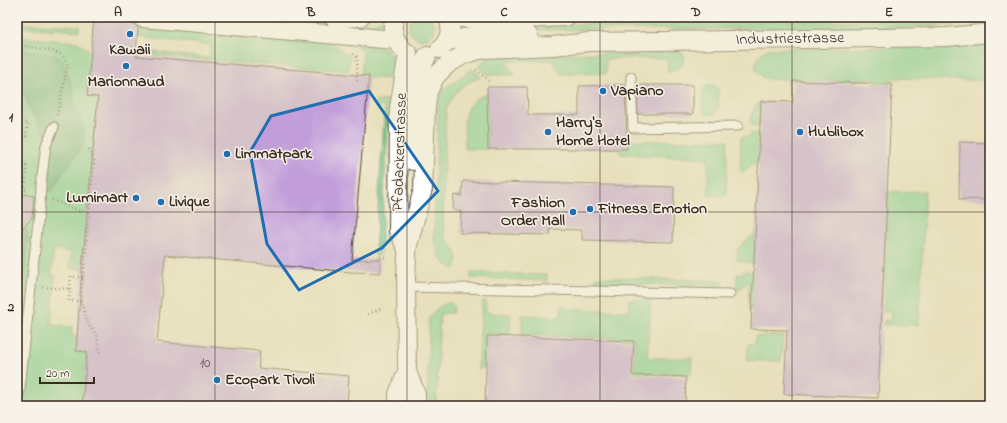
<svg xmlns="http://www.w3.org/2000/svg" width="1007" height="423" font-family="'Indie Flower',sans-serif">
<rect width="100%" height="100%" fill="#f7f3e8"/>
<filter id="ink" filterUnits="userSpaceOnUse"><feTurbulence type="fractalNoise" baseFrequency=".025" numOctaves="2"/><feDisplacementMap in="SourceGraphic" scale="8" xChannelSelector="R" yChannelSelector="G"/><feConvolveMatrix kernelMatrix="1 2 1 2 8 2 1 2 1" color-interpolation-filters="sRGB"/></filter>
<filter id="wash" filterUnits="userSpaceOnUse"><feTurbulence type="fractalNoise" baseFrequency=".012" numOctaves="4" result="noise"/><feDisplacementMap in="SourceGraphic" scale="16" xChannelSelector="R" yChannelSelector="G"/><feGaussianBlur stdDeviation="0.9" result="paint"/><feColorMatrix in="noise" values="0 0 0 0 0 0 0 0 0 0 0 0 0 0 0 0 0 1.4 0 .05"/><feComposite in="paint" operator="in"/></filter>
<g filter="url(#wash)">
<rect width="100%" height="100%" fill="#e8e0bc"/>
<!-- green -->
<path fill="#79ce92" stroke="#5a7c58" d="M184,17H272L333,23V28Z
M414,17H430C439,27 434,38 421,40C409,37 405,26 414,17Z
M973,17H990V22L936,26L892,28L508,30L532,25L732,21L919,20Z
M383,19V28H348V24L372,23Z
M17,23H18L80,26L79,31L17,27Z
M141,24L332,42L350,57L348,71L154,56L155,52L209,58L211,45L139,37Z
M17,37L78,42L91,52L87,96L98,97L82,269L70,268L71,252L54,250L51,275L55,276L51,325L72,327V335L77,336L76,351L87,352L82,406H17Z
M352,42C360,43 378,43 384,47C393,53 395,68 395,79L361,77L363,52Z
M990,42V81L894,78H891V83L875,82L874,79H857V81L768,79L762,77L755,69C756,60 759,52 769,49L905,47Z
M681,51L685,58C683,67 676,71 668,72L667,58L606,59V73L561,74L552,60L505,61L515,75H487L477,66L491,56Z
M472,69L481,77L467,83L455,93L446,110L443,201L444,236L455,250L458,258L455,269C441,265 438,254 434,240L438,108L440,96L444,89Z
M708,84L713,85L718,89C718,99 722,118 706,114L702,108L703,89Z
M487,94L488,149H465C465,124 458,103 487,94Z
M388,100L389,108L380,255L375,256L385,107L375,106L376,101Z
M761,101L760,126H753L750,122C751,114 754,106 761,101Z
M752,133H759L758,163H754L744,172L740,170L741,137H749Z
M728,140L726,196L708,195V158L621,154V149L627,141Z
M925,191L919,325H883L884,321L892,320V311H884L888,192Z
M755,233L754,264L737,260L738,248Z
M745,271L754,272L752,310L749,309V281L739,290L736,289L737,274L744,273Z
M471,272L547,275V281L471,278Z
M596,277L723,281V286L596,283Z
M629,299L651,300L647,358H692L691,374L634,373L635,339L522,335V315L561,317V305L570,309L629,311Z
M486,300V311L489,313L511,314L510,334H487L485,368L478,369L482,304L483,301Z
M450,302L454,307L453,313L440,314L436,406H427L429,318C435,309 440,306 450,302Z
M783,335L781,361H747L748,344H755V336Z"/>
<!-- forest -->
<path fill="#62b17c" stroke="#4e6e4d" d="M17,48L27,51L55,55L62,61L73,89L74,105L82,122L85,143L61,175L52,191H48C41,182 49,153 50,141L40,127L25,98L17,90Z
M17,229L28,230L17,361Z"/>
<g id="blocks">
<!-- building -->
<path fill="#c19dda" d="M94,17H132L133,23L138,27L136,56L369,76L352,260L380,259V273L351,272L165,255L157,342L260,351L258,368L349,376L347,406H82L87,352L76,351L82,269L98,97L87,96Z
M793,81L892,84L878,398L784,394L787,330L751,329L761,101L793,102Z
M625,85L627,149H488L487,87H527L528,115H579V86Z
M637,85H693V114H638Z
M960,142L990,143V200L959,199Z
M463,181L674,187L673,242L582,240V230L550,229V235L460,233L461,211L453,210L454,195L462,196Z
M17,193L34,196L32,218L17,234Z
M487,336L634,341L632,375L686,377L685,406H485Z"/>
</g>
</g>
<g filter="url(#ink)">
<use href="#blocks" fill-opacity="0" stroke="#554536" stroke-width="1"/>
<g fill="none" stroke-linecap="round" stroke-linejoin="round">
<!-- lane casing -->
<g stroke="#554536" stroke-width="11">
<path id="lane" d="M631,77L633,128L738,126
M406,287L730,294
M18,406L40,204L41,184L46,145L54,127"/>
</g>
<!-- street casing -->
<g stroke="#554536" stroke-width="20">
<path id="street" d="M333,17L340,18L360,17
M395,17C390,28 394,40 402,48
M455,17L484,21L566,17
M142,18L395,40
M447,41L483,35L529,36
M440,49C450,40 452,29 449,17
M413,161C412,138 409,113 414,90C417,78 422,67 427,56
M407,249L423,189L426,108L428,92L435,77L448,64L465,54L483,49L553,46L589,42L947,37L990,33
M407,249L398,231L399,108L408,53
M407,372L416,394V406
M398,406V394L407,372L406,276L408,239"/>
</g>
<!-- path -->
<path stroke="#554536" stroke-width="2.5" stroke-dasharray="1 3" stroke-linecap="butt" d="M17,44C27,47 57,50 63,56C66,60 67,64 67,68L57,115
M353,54L357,57V83
M476,70L489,81
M17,122L28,123L26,136L17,135
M89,149L94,161L81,301L88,324L97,336L100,353
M17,164H27L25,190
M17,190H26
M52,200L77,210L87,212
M17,233L23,231
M378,259V257H385
M43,287L70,289
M81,301H69L71,276L83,278
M368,314L383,308
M353,406H354"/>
<!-- lane -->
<use href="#lane" stroke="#fff" stroke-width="9"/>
<!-- street -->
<use href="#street" stroke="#fff" stroke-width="18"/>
</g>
</g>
<!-- marked area -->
<path d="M0 0H1007V423H0ZM369,91L438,191L382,248L299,290L267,244L250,152L271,116Z" fill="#e8e0bc" fill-opacity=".55" fill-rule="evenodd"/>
<path fill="none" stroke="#1f6fb2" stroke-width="3" stroke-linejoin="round" d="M369,91L438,191L382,248L299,290L267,244L250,152L271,116Z"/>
<!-- grid -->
<path fill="none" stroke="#3b2a1e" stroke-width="1" stroke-opacity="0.55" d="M215,17V406M407,17V406M600,17V406M792,17V406M17,212H990"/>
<!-- markers -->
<g fill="#1f6fb2" stroke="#f7f3e8" stroke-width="1.5">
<circle cx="130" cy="34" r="4"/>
<circle cx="126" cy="66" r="4"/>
<circle cx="603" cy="91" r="4"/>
<circle cx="548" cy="132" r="4"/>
<circle cx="800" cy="132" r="4"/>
<circle cx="227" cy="154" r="4"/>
<circle cx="136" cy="198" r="4"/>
<circle cx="161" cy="202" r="4"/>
<circle cx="590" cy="209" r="4"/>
<circle cx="573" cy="212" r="4"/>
<circle cx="217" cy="380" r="4"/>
</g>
<g text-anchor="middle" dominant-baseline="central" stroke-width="3" stroke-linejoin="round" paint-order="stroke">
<!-- number labels -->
<g font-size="14" fill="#5c474d">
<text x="205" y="363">10</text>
</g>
<!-- street labels -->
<g font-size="16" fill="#3b2a1e" stroke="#f7f3e8">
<text transform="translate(790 39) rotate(-1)">Industriestrasse</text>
<text transform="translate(400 152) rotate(-88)">Pfadackerstrasse</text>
</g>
<!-- poi labels -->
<g font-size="16" font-weight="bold" fill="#3b2a1e" stroke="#f7f3e8" text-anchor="start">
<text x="130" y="50" text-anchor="middle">Kawaii</text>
<text x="126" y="82" text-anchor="middle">Marionnaud</text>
<text x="611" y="91">Vapiano</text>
<text x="556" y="123">Harry's<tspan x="556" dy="18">Home Hotel</tspan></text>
<text x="808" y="132">Hublibox</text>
<text x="235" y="154">Limmatpark</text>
<text x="128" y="198" text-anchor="end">Lumimart</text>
<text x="169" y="202">Livique</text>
<text x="565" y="203" text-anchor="end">Fashion<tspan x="565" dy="18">Order Mall</tspan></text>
<text x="598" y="209">Fitness Emotion</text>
<text x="225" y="380">Ecopark Tivoli</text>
</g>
</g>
<!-- margin -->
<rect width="1007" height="423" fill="none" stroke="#f7f3e8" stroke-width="44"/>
<!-- scale -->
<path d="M40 377v6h54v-6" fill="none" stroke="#3b2a1e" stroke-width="2"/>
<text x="46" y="377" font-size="12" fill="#3b2a1e" stroke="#f7f3e8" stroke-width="3" paint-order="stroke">20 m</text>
<rect x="22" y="22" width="963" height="379" fill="none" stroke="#3b2a1e" stroke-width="1.5"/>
<g font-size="13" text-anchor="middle" font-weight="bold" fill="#3b2a1e">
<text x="118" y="16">A</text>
<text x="311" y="16">B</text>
<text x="504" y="16">C</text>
<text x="696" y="16">D</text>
<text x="889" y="16">E</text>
<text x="11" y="121">1</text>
<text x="11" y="311">2</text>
</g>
</svg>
